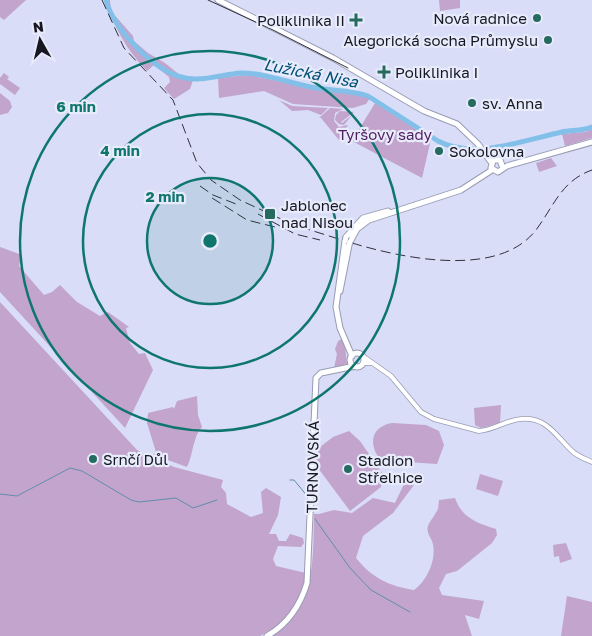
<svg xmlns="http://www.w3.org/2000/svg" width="592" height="636" font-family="'Golos Text',sans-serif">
<rect width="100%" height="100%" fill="#d9ddf7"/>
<!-- green -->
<path fill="#c2a4cc" d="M0,0H26L4,20L0,17Z
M104,0H110L111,11L133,36L134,41L148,53L165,63L181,76L194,77L190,89L174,99L164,88L170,82L169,77L154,65L147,71C126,50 115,27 104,0Z
M439,0H460V8L440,11Z
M4,73L9,77L7,79L20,88L15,95L0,84V78Z
M246,75C270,78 292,85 316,89C334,93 353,91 370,98L366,104L353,108L293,104L264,91L219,98L218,78Z
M0,93L10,101L12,107L8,113L0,115Z
M279,100L292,106L328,108L321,115L308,110L292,111Z
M375,103L431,139L422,178L352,141Z
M330,108L343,109L335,113L334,121L339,127L348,125L339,140L321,118H319Z
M340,111L354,112L341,122L342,123L352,115L344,125L339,124L335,120L336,115Z
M592,129V138L565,146L562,134L585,132Z
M551,158L557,166L539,172L536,163Z
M0,247L22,255L19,266L44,295L52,292L60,285L77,302L100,316L108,312L129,327L126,328L130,343L139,354L145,353L153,370L125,428L0,292Z
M0,302L137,450L151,457L156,452L147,423L148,413L173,407L174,409L177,401L197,396L198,415L202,427C193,436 193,455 187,467L165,459L161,461L174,467L223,480L221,487L226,493L227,504L251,517L263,513L261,492L266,488L281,497L278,515L269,534H276L279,541H286L290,534L303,538L304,543L301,547L278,546L273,559L276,566L306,573C302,600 287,624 260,636H0Z
M342,339L345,346L347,364L334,368L337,354L335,349L338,341Z
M501,405L500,423L481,428L475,425L474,408Z
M392,423L426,425L439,431L444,445L437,464L378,460C378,454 375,453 374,448C370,434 379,425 392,423Z
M349,431L360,441L382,473L381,487L350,511L315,464L316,450L333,437Z
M480,474L503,481L498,496L476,489Z
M404,484L414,485L393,513L363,536L356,558C372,578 389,586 414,590C427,581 438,558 432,541C430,536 426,532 428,526C430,521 435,515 438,509L439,500L455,498C462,518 477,523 496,529L497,535L492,543L457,571L446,574L439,588L442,595L484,601L479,619L465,615L472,636H273C316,608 313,559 314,514H319L334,510L352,513L373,498L395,503Z
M566,543L572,559L560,563L559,556L554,557L553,545Z
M567,596L592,602V636H561Z"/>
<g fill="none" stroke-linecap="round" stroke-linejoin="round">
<!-- stream -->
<path stroke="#628dad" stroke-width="1" d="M290,480H294L308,497
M0,494L17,496L70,468L82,471L131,500L139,502L176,498L193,508L217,500
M315,519L350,568L371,590L410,612"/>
<!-- river -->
<path stroke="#83c0e9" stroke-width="5" d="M106,0C113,28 152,69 181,77C200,83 222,74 241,73C267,73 291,84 316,88C334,91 351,90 368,96L438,141C474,160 524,140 562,132C572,130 582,131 592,127"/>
<!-- secondary casing -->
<g stroke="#989cb4" stroke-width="5.5">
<path id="secondary" d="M364,357L391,376L421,412L434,419L479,431C494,430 506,420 521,419C547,417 555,435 572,451C577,456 585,459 592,462
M363,363H372"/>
</g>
<!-- primary casing -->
<g stroke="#989cb4" stroke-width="7">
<path id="primary" d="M218,0L333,58L424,111L457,124L478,144L491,162
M491,160H500L503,168
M493,161L491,168L498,172L507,166L592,142
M346,237L363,218L388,211
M345,241L336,307L340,328L352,356
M350,242L357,229L369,220L461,190L492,170
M340,291L349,245
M350 360a7 7 0 1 1 14 0a7 7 0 1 1-14 0Z
M267,636C288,624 300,606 307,583L316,378L321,373L355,366"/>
</g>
<!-- secondary -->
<use href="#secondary" stroke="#fff" stroke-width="4"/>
<!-- primary -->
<use href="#primary" stroke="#fff" stroke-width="5"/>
<!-- tram -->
<path stroke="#30313c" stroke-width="1" d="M208,0L273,30L348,68"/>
<!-- rail -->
<path stroke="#30313c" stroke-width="1" stroke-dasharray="10 5" stroke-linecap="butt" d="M102,0L124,48L173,100L197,163L211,180L240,200L294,225L342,240
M200,186L213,195L236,204
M212,198L247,220L275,227
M258,214L295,234L320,240
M352,243C402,258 498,279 536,230C554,206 561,181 592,170"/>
<!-- primary-bridge casing -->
<g stroke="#989cb4" stroke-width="7" stroke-linecap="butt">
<path id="primary-bridge" d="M345,241L346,237
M349,245L350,242"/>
</g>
<!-- primary-bridge -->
<use href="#primary-bridge" stroke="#fff" stroke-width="5"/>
</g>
<!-- distance rings -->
<circle cx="210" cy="241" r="63" fill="#0f766e" fill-opacity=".12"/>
<g fill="none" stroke="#0f766e" stroke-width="2.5">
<circle cx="210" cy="241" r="63"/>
<circle cx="210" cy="241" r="127"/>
<circle cx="210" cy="241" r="190"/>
</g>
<!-- markers -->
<g fill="#256b5f" stroke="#e8ebfb" stroke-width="2">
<circle cx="537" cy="18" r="5"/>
<path d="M353.5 12.5h5v5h5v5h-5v5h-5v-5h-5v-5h5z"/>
<circle cx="548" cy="40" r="5"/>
<path d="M381.5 64.5h5v5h5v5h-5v5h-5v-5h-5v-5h5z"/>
<circle cx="472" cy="103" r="5"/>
<circle cx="439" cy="151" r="5"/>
<rect x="264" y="208" width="12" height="12" rx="2.5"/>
<circle cx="93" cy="459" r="5"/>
<circle cx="348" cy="469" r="5"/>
</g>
<g text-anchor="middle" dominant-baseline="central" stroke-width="4.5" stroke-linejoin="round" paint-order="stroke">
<!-- poi labels -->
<g font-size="15" fill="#161720" stroke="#e8ebfb" text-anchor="start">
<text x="527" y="18" text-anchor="end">Nová radnice</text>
<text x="345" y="20" text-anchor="end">Poliklinika II</text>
<text x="538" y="40" text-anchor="end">Alegorická socha Průmyslu</text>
<text x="395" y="72">Poliklinika I</text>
<text x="482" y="103">sv. Anna</text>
<text x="449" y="151">Sokolovna</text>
<text x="281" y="205">Jablonec<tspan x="281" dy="17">nad Nisou</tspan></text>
<text x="103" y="459">Srnčí Důl</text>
<text x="358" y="460">Stadion<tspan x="358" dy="17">Střelnice</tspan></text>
</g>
<!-- park labels -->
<g font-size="15" fill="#501f5f" stroke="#e8ebfb">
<text x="385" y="134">Tyršovy sady</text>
</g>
<!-- street labels -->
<g font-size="15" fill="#161720" stroke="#e8ebfb">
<text transform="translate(312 467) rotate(-89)">TURNOVSKÁ</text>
</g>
<!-- water labels -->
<g font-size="16" font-style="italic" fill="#004f75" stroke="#e8ebfb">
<text transform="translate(311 73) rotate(11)">Lužická Nisa</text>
</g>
</g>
<circle cx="210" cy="241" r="8" fill="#0f766e" stroke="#e8ebfb" stroke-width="2.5"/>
<g font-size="15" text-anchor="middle" font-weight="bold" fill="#0f766e" stroke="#e8ebfb" stroke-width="4.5" stroke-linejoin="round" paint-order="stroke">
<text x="76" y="112">6 min</text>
<text x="120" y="156">4 min</text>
<text x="165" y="202">2 min</text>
</g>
<!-- north arrow -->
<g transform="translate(40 40) rotate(352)" stroke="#e8ebfb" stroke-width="4" paint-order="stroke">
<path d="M0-4L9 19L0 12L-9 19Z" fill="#161720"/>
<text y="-8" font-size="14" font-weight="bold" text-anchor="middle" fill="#161720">N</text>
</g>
</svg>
